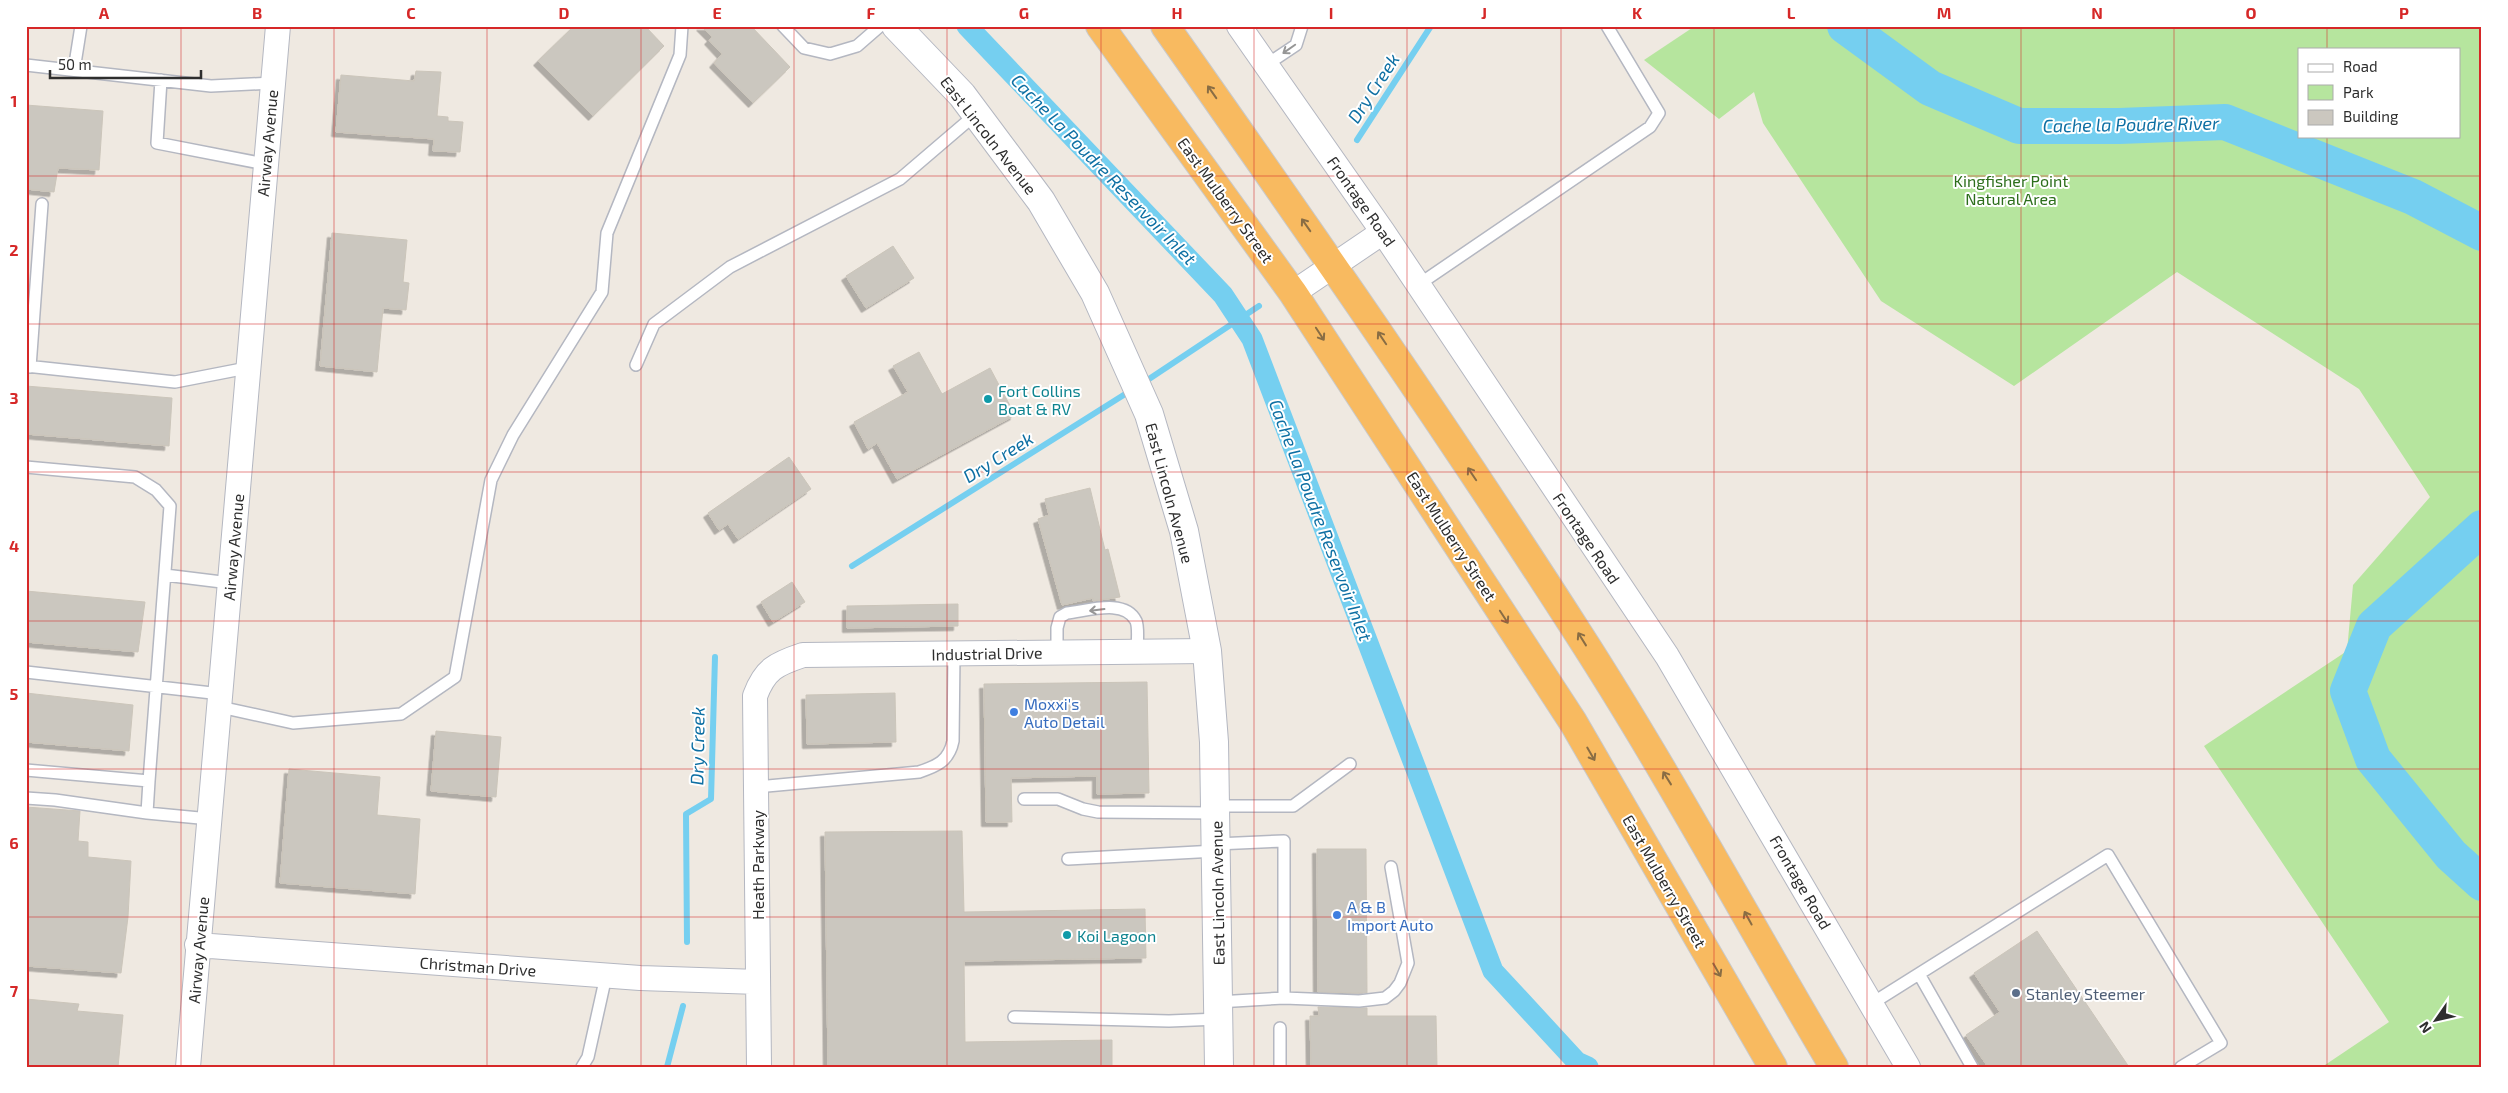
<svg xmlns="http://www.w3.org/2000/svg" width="2508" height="1093" font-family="'Exo 2',sans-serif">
<defs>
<filter id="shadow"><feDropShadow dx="-4.5" dy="4.5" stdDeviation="0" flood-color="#0004"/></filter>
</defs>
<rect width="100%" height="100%" fill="#efe9e1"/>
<!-- green -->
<path fill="#b6e59e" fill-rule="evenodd" d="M1695,26H2482V1067H2322L2389,1022L2204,746L2347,651L2353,585L2430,497L2359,389L2177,272L2014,386L1881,301L1763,123L1754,92L1719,119L1644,60ZM2299,49H2459V136H2299Z"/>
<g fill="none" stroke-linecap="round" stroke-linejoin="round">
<!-- stream -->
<path stroke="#75cff0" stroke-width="6" d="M1357,140L1431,26
M1143,383L1259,306
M852,566L1130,391
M687,942L686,814L711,799L715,657
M667,1067L683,1006"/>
<!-- canal -->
<path stroke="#75cff0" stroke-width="21" d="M967,26L1223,295L1252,339L1493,971L1577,1062L1588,1067"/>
<!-- river -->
<path stroke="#75cff0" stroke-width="36" d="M1845,26L1930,88L2019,126H2119L2225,122L2413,197L2482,233
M2482,528L2374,626L2348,691L2373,759L2451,855L2482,883"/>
</g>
<!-- building -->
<path fill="#cbc7bf" stroke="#cbc5ba" filter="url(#shadow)" d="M574,26H645L664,46L593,116L538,61Z
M701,26H751L790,67L753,103L714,63L722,54L709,40L712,37Z
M416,71L441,72L437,116L448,117V121L463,122L460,152L433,151L434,139L336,132L341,75L414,81Z
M26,105L103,111L99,170L58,168L54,192L26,189Z
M332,233L407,240L403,282L409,283L406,310L383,308L377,372L320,366Z
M893,246L914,278L866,308L846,276Z
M919,352L942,394L990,368L1015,415L897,479L877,443L868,449L854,422L908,392L893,366Z
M26,386L172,398L169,446L26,434Z
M789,457L811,489L738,539L728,524L719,530L708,513Z
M1090,488L1105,550L1108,549L1120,597L1093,601V598L1062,605L1038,519L1049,515L1045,499Z
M792,582L805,602L773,622L761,602Z
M26,591L145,602L138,652L26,642Z
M958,604V626L847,628V606Z
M1147,682L1149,793L1097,794V776L1011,778L1012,822H986L984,684Z
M26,693L133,705L129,751L26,742Z
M895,693L896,742L807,744L806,695Z
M436,731L501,737L496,797L431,791Z
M289,769L380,777L377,815L420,819L415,894L280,883Z
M26,807L80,811L78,841L88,842V857L131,861L128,917L121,973L26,966Z
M962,831L964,912L1145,909L1146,958L964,961L965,1042L1112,1040V1067H828L825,832Z
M1317,849H1366L1367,993L1318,992Z
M2037,931L2129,1067H1988L1966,1035L2000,1012L1974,973Z
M26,999L79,1004L77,1011L123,1015L118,1067H26Z
M1318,1007L1367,1008V1016H1436L1437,1067H1311L1310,1016H1319Z"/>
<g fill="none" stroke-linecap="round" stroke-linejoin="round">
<!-- service casing -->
<g stroke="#b4b7c1" stroke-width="14">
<path id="service" d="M783,26L804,48L830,54L857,46L880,26
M26,65L211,86L272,83
M1266,65L1296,45L1302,26
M74,70L81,26
M161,80L157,143L265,164
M1418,285L1650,127L1659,113L1607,26
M636,365L654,324L730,267L900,179L976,114
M26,366L175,382L247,368
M30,367L42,204
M26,467L135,477L156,490L170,506L149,781L26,770
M165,575L230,583
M1057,653V628L1060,617L1067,613C1087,611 1125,598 1136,621C1139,628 1137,643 1137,652
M26,672L221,694
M220,707L293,723L401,714L455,677L491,480L513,435L602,292L607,233L680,55L682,26
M149,781L147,813L210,819
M756,787L919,772C937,766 949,761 953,741L954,654
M26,798L55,800L147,813
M1024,799H1058L1083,809L1098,812L1215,813
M1215,806H1293L1350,764
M1216,844L1284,841V998L1218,1002
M1068,859L1216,851
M1919,974L1972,1067
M1284,998L1359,1001L1385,998L1394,991L1400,983L1408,963L1391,867
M1871,1004L2108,855L2221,1043L2181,1067
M1014,1017L1169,1021L1219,1019
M1280,1028V1067
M582,1067L588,1057L606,976"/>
</g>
<!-- minor casing -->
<g stroke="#b4b7c1" stroke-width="26">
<path id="minor" d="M1239,26L1383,232L1667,656L1908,1067
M1293,293L1383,232
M197,945L640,978L758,982
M188,1067L278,26
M759,1067L755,696C765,669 776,664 803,655L1207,651"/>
</g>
<!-- tertiary casing -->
<g stroke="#b4b7c1" stroke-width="30">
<path id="tertiary" d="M896,26L962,95L1041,201L1095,293L1149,414L1184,531L1207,651L1214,742L1219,1067"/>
</g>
<!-- trunk casing -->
<g stroke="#c9c9c9" stroke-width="30">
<path id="trunk" d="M1100,26L1293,293L1573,722L1773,1067
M1165,26C1306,226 1446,427 1578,633C1669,774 1748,922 1834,1067"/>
</g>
<!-- service -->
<use href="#service" stroke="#fff" stroke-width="11"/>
<!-- minor -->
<use href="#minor" stroke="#fff" stroke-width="24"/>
<!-- tertiary -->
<use href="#tertiary" stroke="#fff" stroke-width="28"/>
<!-- trunk -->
<use href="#trunk" stroke="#f8ba60" stroke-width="28"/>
</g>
<!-- one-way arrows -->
<defs><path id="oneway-shaft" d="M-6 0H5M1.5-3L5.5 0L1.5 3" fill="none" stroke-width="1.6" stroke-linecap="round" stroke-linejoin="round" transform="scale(1.25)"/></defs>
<g stroke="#969696">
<use href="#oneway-shaft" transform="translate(1289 49) rotate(145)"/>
<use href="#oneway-shaft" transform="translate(1097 610) rotate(173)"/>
</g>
<g stroke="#896d44">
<use href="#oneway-shaft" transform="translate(1212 92) rotate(-125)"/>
<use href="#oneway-shaft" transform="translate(1306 225) rotate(-125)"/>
<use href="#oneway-shaft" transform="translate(1320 334) rotate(57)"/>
<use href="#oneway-shaft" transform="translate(1382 338) rotate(-124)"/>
<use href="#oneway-shaft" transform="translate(1472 474) rotate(-124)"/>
<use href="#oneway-shaft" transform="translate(1504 617) rotate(57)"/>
<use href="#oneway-shaft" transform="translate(1582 639) rotate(-122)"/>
<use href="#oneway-shaft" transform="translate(1591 754) rotate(60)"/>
<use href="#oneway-shaft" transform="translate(1667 778) rotate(-122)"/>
<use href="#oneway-shaft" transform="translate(1748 918) rotate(-119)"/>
<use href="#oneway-shaft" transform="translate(1717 970) rotate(60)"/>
</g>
<!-- grid -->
<path fill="none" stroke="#d62828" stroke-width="1" stroke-opacity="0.55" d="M181,26V1067M334,26V1067M487,26V1067M641,26V1067M794,26V1067M947,26V1067M1101,26V1067M1254,26V1067M1407,26V1067M1561,26V1067M1714,26V1067M1867,26V1067M2021,26V1067M2174,26V1067M2327,26V49M2327,136V1067M26,176H2482M26,324H2482M26,472H2482M26,621H2482M26,769H2482M26,917H2482"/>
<!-- markers -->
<g fill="#0f9aa8" stroke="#fff" stroke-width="2">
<circle cx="988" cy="399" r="5"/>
<circle cx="1067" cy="935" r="5"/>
</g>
<g fill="#3f7fe0" stroke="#fff" stroke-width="2">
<circle cx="1014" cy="712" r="5"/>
<circle cx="1337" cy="915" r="5"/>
</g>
<circle fill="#5c6f8a" stroke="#fff" stroke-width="2" cx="2016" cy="993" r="5"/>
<g text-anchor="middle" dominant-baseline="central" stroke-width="4" stroke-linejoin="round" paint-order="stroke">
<!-- street labels -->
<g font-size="16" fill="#2e2e2e" stroke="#fff">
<text transform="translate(989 135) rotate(52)">East Lincoln Avenue</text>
<text transform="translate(267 143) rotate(-85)">Airway Avenue</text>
<text transform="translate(1226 200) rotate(54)">East Mulberry Street</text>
<text transform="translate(1362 201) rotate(55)">Frontage Road</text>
<text transform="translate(1170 493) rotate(75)">East Lincoln Avenue</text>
<text transform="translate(1452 536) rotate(57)">East Mulberry Street</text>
<text transform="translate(1587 538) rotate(56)">Frontage Road</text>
<text transform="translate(233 547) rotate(-85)">Airway Avenue</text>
<text transform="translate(987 653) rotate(-1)">Industrial Drive</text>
<text transform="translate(757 865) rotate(-90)">Heath Parkway</text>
<text transform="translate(1665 881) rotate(60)">East Mulberry Street</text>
<text transform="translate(1801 882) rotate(60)">Frontage Road</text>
<text transform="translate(1217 893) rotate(-91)">East Lincoln Avenue</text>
<text transform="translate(198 950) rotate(-85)">Airway Avenue</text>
<text transform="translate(478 966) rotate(4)">Christman Drive</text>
</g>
<!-- park labels -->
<g font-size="16" fill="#2c6e1b" stroke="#fff">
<text x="2011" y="180">Kingfisher Point<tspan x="2011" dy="18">Natural Area</tspan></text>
</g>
<!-- culture labels -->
<g font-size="16" fill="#0d838f" stroke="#fff" text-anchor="start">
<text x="998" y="390">Fort Collins<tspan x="998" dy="18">Boat &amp; RV</tspan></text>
<text x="1077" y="935">Koi Lagoon</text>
</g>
<!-- shop labels -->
<g font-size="16" fill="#366cbe" stroke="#fff" text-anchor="start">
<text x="1024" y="703">Moxxi's<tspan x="1024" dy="18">Auto Detail</tspan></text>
<text x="1347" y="906">A &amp; B<tspan x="1347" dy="18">Import Auto</tspan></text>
</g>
<!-- service labels -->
<g font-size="16" fill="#4e5e75" stroke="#fff" text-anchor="start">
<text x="2026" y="993">Stanley Steemer</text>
</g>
<!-- water labels -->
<g font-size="18" font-style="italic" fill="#0d6fa3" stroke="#fff">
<text transform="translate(1373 88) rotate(-57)">Dry Creek</text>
<text transform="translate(2131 124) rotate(-1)">Cache la Poudre River</text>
<text transform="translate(1104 169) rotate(46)">Cache La Poudre Reservoir Inlet</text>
<text transform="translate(998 457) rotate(-32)">Dry Creek</text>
<text transform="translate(1321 520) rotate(69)">Cache La Poudre Reservoir Inlet</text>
<text transform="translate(697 746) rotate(-89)">Dry Creek</text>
</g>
</g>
<!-- border -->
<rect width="2508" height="1093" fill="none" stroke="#ffffff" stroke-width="55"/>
<!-- legend -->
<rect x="2298" y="48" width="162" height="90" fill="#ffffff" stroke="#ababab"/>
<rect x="2308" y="64" width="25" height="8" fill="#ffffff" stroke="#ababab"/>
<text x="2343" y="72" font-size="15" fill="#2e2e2e">Road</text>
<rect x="2308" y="85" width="25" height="15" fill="#b6e59e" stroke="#ababab"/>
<text x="2343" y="98" font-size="15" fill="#2e2e2e">Park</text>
<rect x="2308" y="110" width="25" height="15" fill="#cbc7bf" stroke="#ababab"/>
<text x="2343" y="122" font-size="15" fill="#2e2e2e">Building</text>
<!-- north arrow -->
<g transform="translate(2436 1020) rotate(236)" stroke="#ffffff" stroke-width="4" paint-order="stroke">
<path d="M0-4L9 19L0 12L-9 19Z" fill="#2e2e2e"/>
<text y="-8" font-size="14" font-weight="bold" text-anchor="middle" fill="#2e2e2e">N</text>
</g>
<!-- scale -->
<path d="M50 70v8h151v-8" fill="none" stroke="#2e2e2e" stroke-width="2.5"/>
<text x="58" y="70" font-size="15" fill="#2e2e2e" stroke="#ffffff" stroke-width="4" paint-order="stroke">50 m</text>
<rect x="28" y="28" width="2452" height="1038" fill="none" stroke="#d62828" stroke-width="2"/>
<g font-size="16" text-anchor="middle" font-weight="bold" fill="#d62828">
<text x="104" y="19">A</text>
<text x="257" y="19">B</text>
<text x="411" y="19">C</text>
<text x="564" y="19">D</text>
<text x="717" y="19">E</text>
<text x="871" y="19">F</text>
<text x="1024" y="19">G</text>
<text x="1177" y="19">H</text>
<text x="1331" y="19">I</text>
<text x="1484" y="19">J</text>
<text x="1637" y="19">K</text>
<text x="1791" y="19">L</text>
<text x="1944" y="19">M</text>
<text x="2097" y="19">N</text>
<text x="2251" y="19">O</text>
<text x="2404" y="19">P</text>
<text x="14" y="107">1</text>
<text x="14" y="256">2</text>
<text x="14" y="404">3</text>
<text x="14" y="552">4</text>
<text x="14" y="700">5</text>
<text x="14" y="849">6</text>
<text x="14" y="997">7</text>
</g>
</svg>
